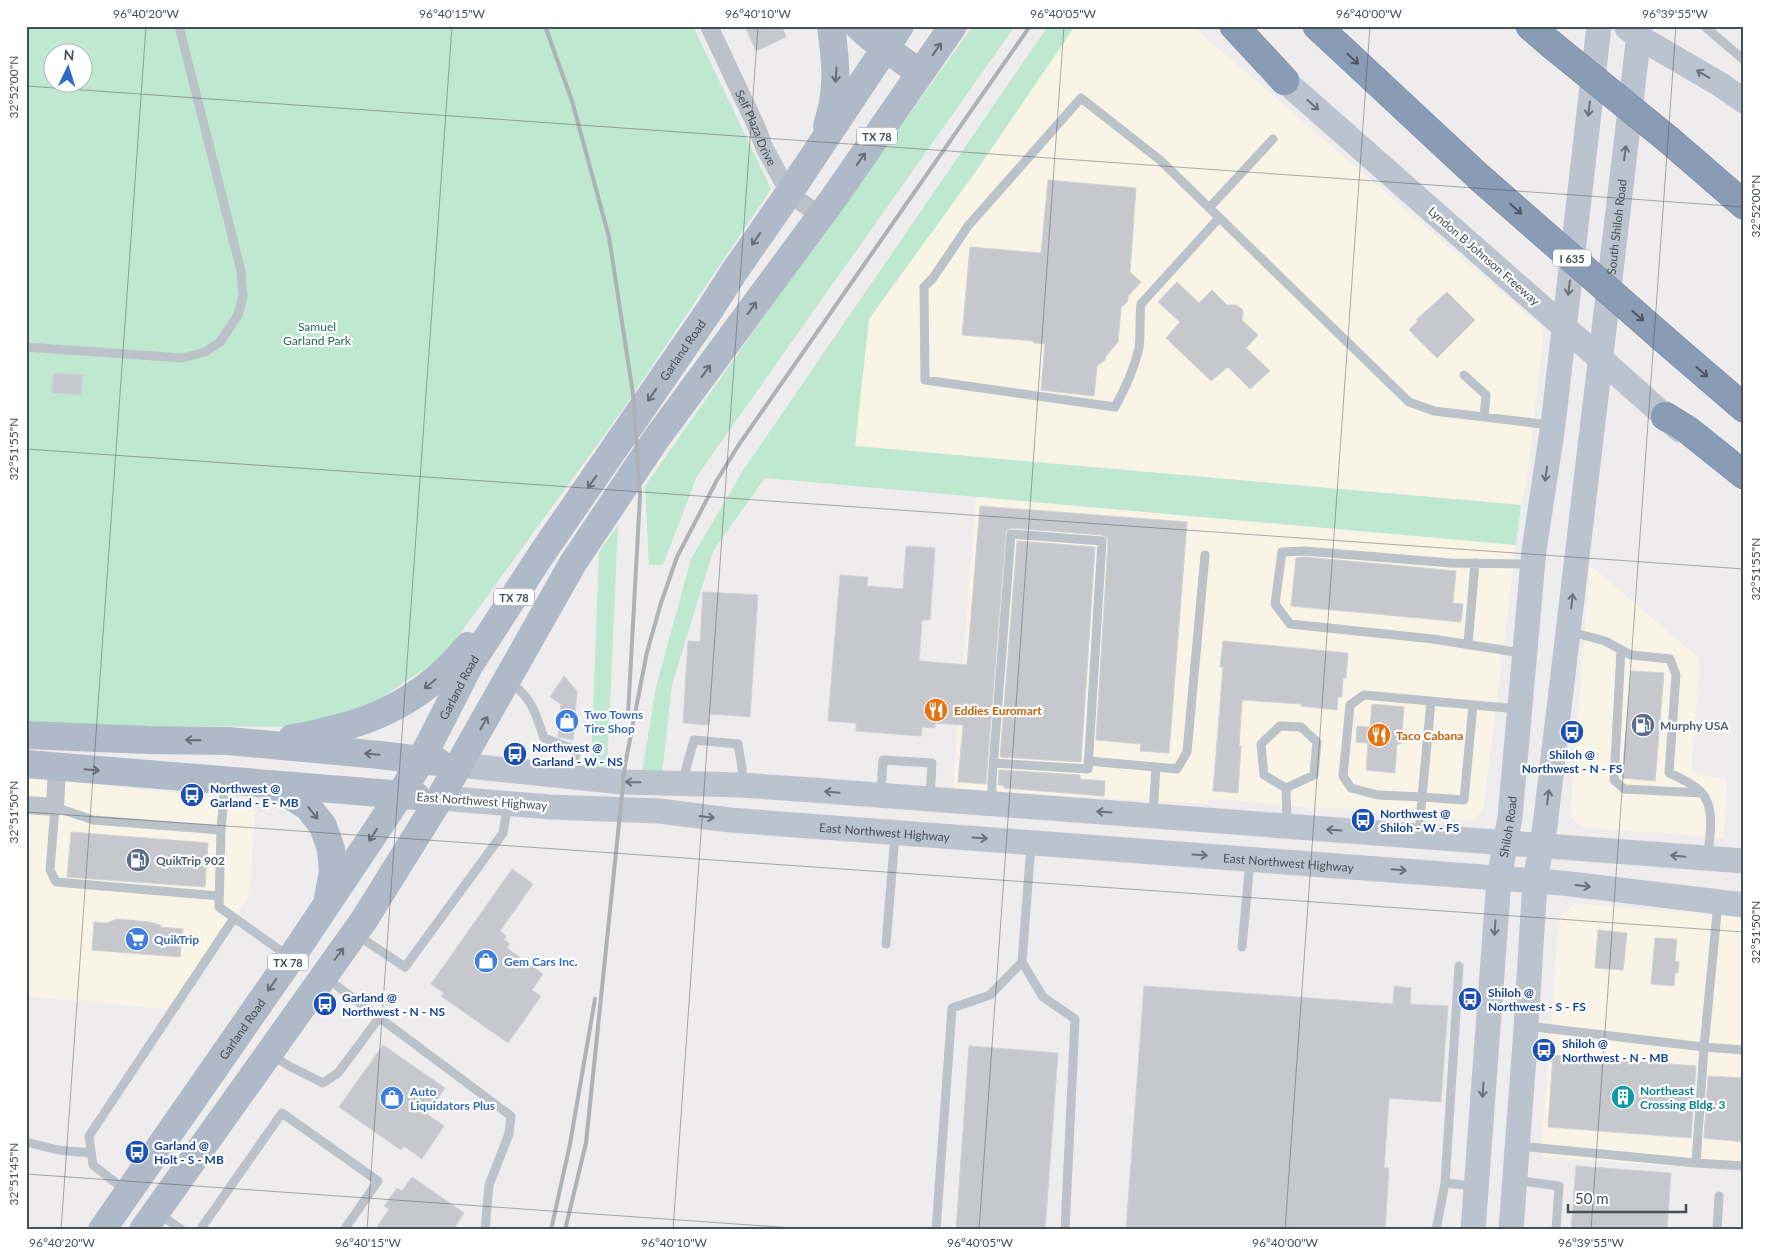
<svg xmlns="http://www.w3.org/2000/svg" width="1770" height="1256" font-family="Lato,sans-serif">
<rect width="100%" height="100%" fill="#eeecec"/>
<!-- commercial -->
<path fill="#f9f4e5" d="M1074,26H1192L1544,329L1527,479L1521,505L854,446L869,319Z
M976,497L1516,545L1483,810L1474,820L1208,799V804L953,789Z
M1590,565L1700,659L1691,772L1727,780L1724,838L1582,827L1570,817Z
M27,777L256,802L249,897L166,1009L26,996Z
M1575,904L1744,917V1171L1541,1157L1559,917Z"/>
<!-- green -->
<path fill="#bee8d0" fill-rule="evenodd" d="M26,26H693L771,189L621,412L443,657L376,701L312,727L182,726L107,731L26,725ZM52,52H82V82H52Z
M973,26H1015L697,476L663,565H649L645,486L791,278Z
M1048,26H1075L979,167L869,319L855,446L1521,505L1516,545L765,478L713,551L672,685L662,774L642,773L656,687L691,559L742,472Z
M618,525L607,770L591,768L599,552Z"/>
<!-- building -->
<path fill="#c7c8ce" stroke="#d0d2d7" d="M745,26H782L786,37L756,51Z
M1048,180L1136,188L1130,272L1141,282L1128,296V301L1121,308L1118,342L1106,356L1105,360L1097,366L1094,396L1041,390L1045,344L1034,343V341L962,335L970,247L1041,253Z
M1177,282L1199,303L1212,290L1227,305H1236L1242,309L1243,314L1242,320L1258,335L1246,348L1270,371L1250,389L1228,367L1211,381L1166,338L1180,322L1158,302Z
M1447,292L1475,320L1437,358L1409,330L1418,321L1416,320Z
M53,373L83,375L81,395L52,393Z
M980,506L1187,522L1169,753L1140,751L1141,744L1096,740L1108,541L1107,538L1102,535L1011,528L1006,531L986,784L958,782L963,725L935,723V728L922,727L921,736L856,731V723L828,721L840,575L868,577L867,586L903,589L906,546L935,548L930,620H922L919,661L967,665Z
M1017,541L1095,547L1081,762L1000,757Z
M1305,557L1456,571L1453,603L1463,604L1461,622L1291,606L1296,558Z
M703,592L758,595L750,717L710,714L709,725L683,723L688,641L700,642Z
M1223,641L1348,653L1346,678H1343L1342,697H1338L1337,710L1301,706V704L1242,700L1239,746H1241L1238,793L1213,791L1223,667H1220Z
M1631,671L1664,673L1655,781L1622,778Z
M564,676L577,691L573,740L558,737L561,704L550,697Z
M1372,704L1404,707L1401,744H1397L1395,773L1366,770L1368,743L1356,742L1357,726L1370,727Z
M999,770L1080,775V779L1105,781L1104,796L1004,788V786L998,785Z
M71,832L208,843L205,887L67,877Z
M512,869L533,884L500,931L506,936L504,940L510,944L507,948L543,974L532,990L541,996L508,1043L441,996L444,993L431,984Z
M117,919L149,922L161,925L160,927L183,929L180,957L92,950L94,922L107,923Z
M1598,930L1627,933L1623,970L1595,968Z
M1655,938L1677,939L1675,961L1679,962L1678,973H1675L1674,986L1651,984Z
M1144,986L1393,1004L1394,986L1411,988L1410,1004L1448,1006L1441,1102L1389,1098L1384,1168H1389L1385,1230H1126Z
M383,1045L445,1088L427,1114L444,1126L422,1159L404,1146L401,1150L339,1107Z
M969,1046L1058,1053L1045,1230H956Z
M1553,1055L1696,1066L1691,1138L1548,1127Z
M1708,1076L1744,1078V1142L1704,1138Z
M1576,1166L1671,1173L1667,1230H1571Z
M412,1177L464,1213L453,1230H375L389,1209L384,1206L397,1188L402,1191Z"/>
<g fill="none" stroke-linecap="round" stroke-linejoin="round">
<!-- motorway casing -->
<g stroke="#7487a1" stroke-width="29">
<path id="motorway" d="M1234,26L1285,81
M1317,26L1479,177
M1530,26L1552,45
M1669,140L1744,205
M1665,340L1744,408
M1665,416L1689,431L1744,475"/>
</g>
<!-- service -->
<path stroke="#bbc2c9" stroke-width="9" d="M1704,26L1744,60
M1209,208L1273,139
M1219,218L1141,304C1139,318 1141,334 1139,348C1134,369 1125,389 1115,407L925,380L924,287L933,278L968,226L1081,98L1160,160L1409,402L1434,411L1551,425
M26,347L182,358L205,352L220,342L238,315L243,296L241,271L179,26
M1464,375L1486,395L1484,417
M1571,632L1605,641L1631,655L1670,659L1676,675L1669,773C1680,778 1694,784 1702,793C1716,809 1709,838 1708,858
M1468,644L1475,563
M1621,650L1614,780L1624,789L1702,793
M1522,653L1433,639L1290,624L1275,604L1282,552L1305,551L1451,563L1531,564
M509,682C532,696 536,715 544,738L576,750L573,775
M1431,701L1422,797L1464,800L1473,705
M1088,761L1156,767L1153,814
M1156,767L1177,769L1187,752L1205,555
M682,783L694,740L738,744L742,768V785
M1286,788L1314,775L1317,742L1301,727L1280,726L1261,744L1264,775L1286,788L1287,824
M881,793L883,760L932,763L930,798
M992,801V781L1011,534L1102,541L1088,769L993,763
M221,830L219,907L288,956
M1419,836L1422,797L1378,795L1351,788L1343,776L1350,705L1364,695L1518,709
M1031,845L1022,962L1043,997L1075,1019L1065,1230
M219,896L56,882L50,870L55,807L93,820L221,830L225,784
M1718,903L1704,1047L1744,1050
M357,935L405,967L503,833L508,804
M886,944L895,835
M1242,947L1250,861
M325,977L511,1116L509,1134L489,1185L485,1230
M1527,1026L1704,1047L1696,1163L1744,1166
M270,1054L289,1066L323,1083L338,1073L379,1018
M26,1142L58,1150L91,1153
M1518,1146L1696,1163
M1515,1180L1559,1186L1556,1230
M1445,1183L1459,966
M125,1190L93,1165L89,1136L234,918
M158,1213L182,1230
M200,1230L282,1113L378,1181L344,1230
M936,1230L952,1008L990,995L1022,962
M1436,1230L1445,1183L1475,1186
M1717,1230L1719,1196"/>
<!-- minor -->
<g stroke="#bbc2c9" stroke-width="18">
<path id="s1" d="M709,26L757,128L764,147L789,193L820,216"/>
<path d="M26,805L55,807L57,766"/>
</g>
<!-- secondary -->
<g stroke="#bbc3ce" stroke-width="25">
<path d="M1627,28L1639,37L1721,85L1744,101"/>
<path d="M1270,68L1521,289"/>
<path d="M1639,393L1680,430"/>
<path d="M459,765L622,782L742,785L812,790L1744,861"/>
<path id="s2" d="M440,798L550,807L659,811L730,820L1562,883L1744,905"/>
<path id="s3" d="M1473,1230L1499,879L1510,817L1534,550L1553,425L1599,26"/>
<path id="s4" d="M1511,1230L1525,1043L1535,881L1545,826L1640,26"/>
</g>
<!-- primary -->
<g stroke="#aebac8" stroke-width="28">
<path d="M858,26L870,37L920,73"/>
<path d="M827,126C839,89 836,64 831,26"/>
<path d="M26,735L147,740L228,741L380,755L438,762"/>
<path d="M292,738C304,737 315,734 326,731C384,719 431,692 468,646"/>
<path d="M26,764L416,796"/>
<path d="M277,787L308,807L323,826L331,849L333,872L328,898"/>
<path id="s5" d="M102,1230L291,958L400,795L421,760L469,666L541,555L709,311L734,272L789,193L900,26"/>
<path d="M143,1230L364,920L440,798L573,563L656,439L833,199L953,26"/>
</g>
<!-- motorway -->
<use href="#motorway" stroke="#889cb5" stroke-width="28"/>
<!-- rail -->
<path stroke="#aeb1b5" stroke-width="4" d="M545,26L572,101L609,237L633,394L640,496L628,715
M551,1230L570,1144L595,999
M565,1230L586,1143L625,765L647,652L661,603L677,557L717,480L738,446L1030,26"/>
<!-- motorway-bridge casing -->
<g stroke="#7487a1" stroke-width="29" stroke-linecap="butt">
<path id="motorway-bridge" d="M1552,45L1669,140
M1479,177L1665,340"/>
</g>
<!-- secondary-bridge -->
<path stroke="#bbc3ce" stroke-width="25" d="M1521,289L1639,393"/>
<!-- motorway-bridge -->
<use href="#motorway-bridge" stroke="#889cb5" stroke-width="28"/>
</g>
<!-- one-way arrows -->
<defs><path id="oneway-shaft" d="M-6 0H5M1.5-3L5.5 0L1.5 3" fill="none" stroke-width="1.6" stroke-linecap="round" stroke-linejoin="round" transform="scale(1.25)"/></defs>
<g stroke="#656e78">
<use href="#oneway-shaft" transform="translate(937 49) rotate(-54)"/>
<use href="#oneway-shaft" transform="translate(836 75) rotate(94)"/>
<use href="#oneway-shaft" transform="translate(861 159) rotate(-55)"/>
<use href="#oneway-shaft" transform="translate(756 239) rotate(125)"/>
<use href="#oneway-shaft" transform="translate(752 308) rotate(-54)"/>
<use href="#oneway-shaft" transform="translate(706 371) rotate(-54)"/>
<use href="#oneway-shaft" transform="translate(652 395) rotate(125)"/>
<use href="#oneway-shaft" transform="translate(592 482) rotate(125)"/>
<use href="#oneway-shaft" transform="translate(430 684) rotate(141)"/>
<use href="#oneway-shaft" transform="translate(484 723) rotate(-60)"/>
<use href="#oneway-shaft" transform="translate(193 740) rotate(-179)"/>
<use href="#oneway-shaft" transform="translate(372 754) rotate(-175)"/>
<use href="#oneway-shaft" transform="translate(92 770) rotate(5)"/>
<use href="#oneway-shaft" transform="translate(313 813) rotate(51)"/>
<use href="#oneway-shaft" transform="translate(373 835) rotate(124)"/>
<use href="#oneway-shaft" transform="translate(339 954) rotate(-53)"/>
<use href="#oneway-shaft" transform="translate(272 985) rotate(125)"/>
</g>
<g stroke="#4d5660">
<use href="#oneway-shaft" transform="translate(1353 59) rotate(43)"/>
<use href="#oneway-shaft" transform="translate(1516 209) rotate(41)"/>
<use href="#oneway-shaft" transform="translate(1638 316) rotate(41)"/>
<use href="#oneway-shaft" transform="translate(1702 372) rotate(41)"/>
</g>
<g stroke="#69717a">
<use href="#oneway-shaft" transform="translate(1703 74) rotate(-149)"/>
<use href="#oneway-shaft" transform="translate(1313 105) rotate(41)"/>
<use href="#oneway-shaft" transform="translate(1589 109) rotate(97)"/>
<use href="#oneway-shaft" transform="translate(1625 153) rotate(-83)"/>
<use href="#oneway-shaft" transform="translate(1569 288) rotate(97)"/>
<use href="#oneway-shaft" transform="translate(1546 474) rotate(98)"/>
<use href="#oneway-shaft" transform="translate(1572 601) rotate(-84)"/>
<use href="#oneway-shaft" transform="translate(633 782) rotate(-179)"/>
<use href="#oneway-shaft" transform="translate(832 792) rotate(-175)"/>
<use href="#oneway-shaft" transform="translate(1548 797) rotate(-83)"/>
<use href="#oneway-shaft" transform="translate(1104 812) rotate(-176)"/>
<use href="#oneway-shaft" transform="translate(707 817) rotate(7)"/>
<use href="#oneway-shaft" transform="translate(1334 830) rotate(-176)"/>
<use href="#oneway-shaft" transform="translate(980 838) rotate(4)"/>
<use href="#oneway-shaft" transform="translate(1200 855) rotate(4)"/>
<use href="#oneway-shaft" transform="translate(1678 856) rotate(-175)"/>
<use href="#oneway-shaft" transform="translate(1399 870) rotate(5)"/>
<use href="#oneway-shaft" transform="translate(1583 886) rotate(7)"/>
<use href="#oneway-shaft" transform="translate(1495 928) rotate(94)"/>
<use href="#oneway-shaft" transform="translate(1483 1090) rotate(94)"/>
</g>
<!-- ticks -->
<path fill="none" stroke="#464e56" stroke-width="1" stroke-opacity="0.45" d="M26,86L1744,207M26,449L1744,569M26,812L1744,932M26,1174L821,1230M61,1230L146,26M367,1230L452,26M673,1230L758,26M979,1230L1064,26M1285,1230L1370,26M1591,1230L1676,26"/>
<!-- icons -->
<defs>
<g id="restaurant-disc" transform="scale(1.25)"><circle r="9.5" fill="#e8710a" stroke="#fff"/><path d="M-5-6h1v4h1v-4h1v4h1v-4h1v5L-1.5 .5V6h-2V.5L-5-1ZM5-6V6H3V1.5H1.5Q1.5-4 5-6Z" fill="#fff"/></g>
<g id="shop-disc" transform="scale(1.25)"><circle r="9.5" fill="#3f7fe0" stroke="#fff"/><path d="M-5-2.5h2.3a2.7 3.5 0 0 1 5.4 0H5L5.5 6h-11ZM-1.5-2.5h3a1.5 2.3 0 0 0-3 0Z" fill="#fff"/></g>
<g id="fuel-disc" transform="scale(1.25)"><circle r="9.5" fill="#5c6f8a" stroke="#fff"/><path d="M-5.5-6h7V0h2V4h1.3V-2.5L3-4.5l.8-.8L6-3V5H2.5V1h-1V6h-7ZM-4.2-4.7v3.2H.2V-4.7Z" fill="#fff"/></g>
<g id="bus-disc" transform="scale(1.25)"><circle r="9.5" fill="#1a4fb4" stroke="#fff"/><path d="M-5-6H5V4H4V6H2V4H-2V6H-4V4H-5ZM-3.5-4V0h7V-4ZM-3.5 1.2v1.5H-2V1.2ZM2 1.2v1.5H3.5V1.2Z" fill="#fff"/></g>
<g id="supermarket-disc" transform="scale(1.25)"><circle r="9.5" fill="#3f7fe0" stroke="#fff"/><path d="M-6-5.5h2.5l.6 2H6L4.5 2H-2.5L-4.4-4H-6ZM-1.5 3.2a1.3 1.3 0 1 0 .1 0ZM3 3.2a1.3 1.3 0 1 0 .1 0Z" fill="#fff"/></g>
<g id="building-disc" transform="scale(1.25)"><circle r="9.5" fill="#0f9aa8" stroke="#fff"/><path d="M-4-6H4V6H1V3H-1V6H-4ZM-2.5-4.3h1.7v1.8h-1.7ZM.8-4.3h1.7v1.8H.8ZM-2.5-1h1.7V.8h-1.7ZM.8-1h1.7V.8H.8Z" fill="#fff"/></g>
</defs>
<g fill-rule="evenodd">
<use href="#restaurant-disc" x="936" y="710"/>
<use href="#shop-disc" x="567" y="721"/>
<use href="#fuel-disc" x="1643" y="725"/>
<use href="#bus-disc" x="1572" y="732"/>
<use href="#restaurant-disc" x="1379" y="735"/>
<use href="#bus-disc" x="515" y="754"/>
<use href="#bus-disc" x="192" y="795"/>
<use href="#bus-disc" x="1363" y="820"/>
<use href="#fuel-disc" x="138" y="860"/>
<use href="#supermarket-disc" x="137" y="939"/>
<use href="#shop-disc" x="486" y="961"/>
<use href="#bus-disc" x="1470" y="999"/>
<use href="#bus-disc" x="325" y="1004"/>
<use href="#bus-disc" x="1544" y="1050"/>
<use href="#building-disc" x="1623" y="1097"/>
<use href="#shop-disc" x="392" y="1098"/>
<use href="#bus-disc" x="137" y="1152"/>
</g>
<g text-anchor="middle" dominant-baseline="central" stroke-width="4.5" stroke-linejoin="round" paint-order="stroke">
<!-- shield labels -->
<g fill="#fff" stroke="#7e8389" stroke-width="1">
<rect x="857" y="127.5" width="40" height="17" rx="4"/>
<rect x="1553" y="249.5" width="38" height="17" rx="4"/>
<rect x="494" y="588.5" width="40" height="17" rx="4"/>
<rect x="268" y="953.5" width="40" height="17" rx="4"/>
</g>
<g font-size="11" font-weight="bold" fill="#464e56">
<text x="877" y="136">TX 78</text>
<text x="1572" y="258">I 635</text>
<text x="514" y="597">TX 78</text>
<text x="288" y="962">TX 78</text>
</g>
<!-- street labels -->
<g font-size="12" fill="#464e56" stroke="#fff">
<text stroke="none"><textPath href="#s1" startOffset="112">Self Plaza Drive</textPath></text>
<text stroke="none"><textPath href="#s4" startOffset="1009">South Shiloh Road</textPath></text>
<text transform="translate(1484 256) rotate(41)">Lyndon B Johnson Freeway</text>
<text stroke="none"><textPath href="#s5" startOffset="1055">Garland Road</textPath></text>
<text stroke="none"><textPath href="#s5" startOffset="650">Garland Road</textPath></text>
<text transform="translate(482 801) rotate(4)">East Northwest Highway</text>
<text stroke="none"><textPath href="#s3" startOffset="405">Shiloh Road</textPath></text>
<text stroke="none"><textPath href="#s2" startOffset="446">East Northwest Highway</textPath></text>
<text stroke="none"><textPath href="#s2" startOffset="851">East Northwest Highway</textPath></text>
<text stroke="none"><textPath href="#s5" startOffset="245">Garland Road</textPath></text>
</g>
<!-- park labels -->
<g font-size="12" fill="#206e4b" stroke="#fff">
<text x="317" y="326">Samuel<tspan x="317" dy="14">Garland Park</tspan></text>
</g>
<!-- food labels -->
<g font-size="12" font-weight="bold" fill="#c56008" stroke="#fff" text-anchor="start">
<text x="954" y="710">Eddies Euromart</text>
<text x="1396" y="735">Taco Cabana</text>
</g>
<!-- shop labels -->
<g font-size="12" font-weight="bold" fill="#366cbe" stroke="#fff" text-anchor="start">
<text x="584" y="714">Two Towns<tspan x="584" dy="14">Tire Shop</tspan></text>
<text x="154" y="939">QuikTrip</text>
<text x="504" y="961">Gem Cars Inc.</text>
<text x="410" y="1091">Auto<tspan x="410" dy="14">Liquidators Plus</tspan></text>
</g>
<!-- service labels -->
<g font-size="12" font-weight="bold" fill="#4e5e75" stroke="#fff" text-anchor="start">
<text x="1660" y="725">Murphy USA</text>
<text x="156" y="860">QuikTrip 902</text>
</g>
<!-- transit labels -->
<g font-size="12" font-weight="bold" fill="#164399" stroke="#fff" text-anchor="start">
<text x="532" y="747">Northwest @<tspan x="532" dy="14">Garland - W - NS</tspan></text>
<text x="1572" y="754" text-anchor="middle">Shiloh @<tspan x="1572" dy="14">Northwest - N - FS</tspan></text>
<text x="210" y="788">Northwest @<tspan x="210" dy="14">Garland - E - MB</tspan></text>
<text x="1380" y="813">Northwest @<tspan x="1380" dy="14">Shiloh - W - FS</tspan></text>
<text x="1488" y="992">Shiloh @<tspan x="1488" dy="14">Northwest - S - FS</tspan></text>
<text x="342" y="997">Garland @<tspan x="342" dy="14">Northwest - N - NS</tspan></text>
<text x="1562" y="1043">Shiloh @<tspan x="1562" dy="14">Northwest - N - MB</tspan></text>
<text x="154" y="1145">Garland @<tspan x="154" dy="14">Holt - S - MB</tspan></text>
</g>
<!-- culture labels -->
<g font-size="12" font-weight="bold" fill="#0d838f" stroke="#fff" text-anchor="start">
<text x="1640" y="1090">Northeast<tspan x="1640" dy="14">Crossing Bldg. 3</tspan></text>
</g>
</g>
<!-- border -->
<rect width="1770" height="1256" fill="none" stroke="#ffffff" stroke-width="55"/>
<!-- north arrow -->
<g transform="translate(68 68) rotate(4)"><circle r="24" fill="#ffffff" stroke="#b5b8bb"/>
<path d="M0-4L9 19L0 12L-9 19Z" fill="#2d69c7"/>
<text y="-8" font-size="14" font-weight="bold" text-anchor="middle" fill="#464e56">N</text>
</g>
<!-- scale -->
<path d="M1568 1204v8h118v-8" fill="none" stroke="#464e56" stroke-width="2.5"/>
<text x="1575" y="1204" font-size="15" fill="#464e56" stroke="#ffffff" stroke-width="4" paint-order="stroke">50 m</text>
<rect x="28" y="28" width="1714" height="1200" fill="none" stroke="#464e56" stroke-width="2"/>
<g font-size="12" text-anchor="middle" fill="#464e56">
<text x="146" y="18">96°40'20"W</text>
<text x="452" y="18">96°40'15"W</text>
<text x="758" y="18">96°40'10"W</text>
<text x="1063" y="18">96°40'05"W</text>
<text x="1369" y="18">96°40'00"W</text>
<text x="1675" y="18">96°39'55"W</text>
<text transform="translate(14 87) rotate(-90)" y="4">32°52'00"N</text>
<text transform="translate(1756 206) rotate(-90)" y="4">32°52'00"N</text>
<text transform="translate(14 449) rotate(-90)" y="4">32°51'55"N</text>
<text transform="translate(1756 569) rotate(-90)" y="4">32°51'55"N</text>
<text transform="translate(14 812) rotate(-90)" y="4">32°51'50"N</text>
<text transform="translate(1756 932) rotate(-90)" y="4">32°51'50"N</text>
<text transform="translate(14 1174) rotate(-90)" y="4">32°51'45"N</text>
<text x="62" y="1247">96°40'20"W</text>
<text x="368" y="1247">96°40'15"W</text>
<text x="674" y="1247">96°40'10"W</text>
<text x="980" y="1247">96°40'05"W</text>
<text x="1285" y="1247">96°40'00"W</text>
<text x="1591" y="1247">96°39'55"W</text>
</g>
</svg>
